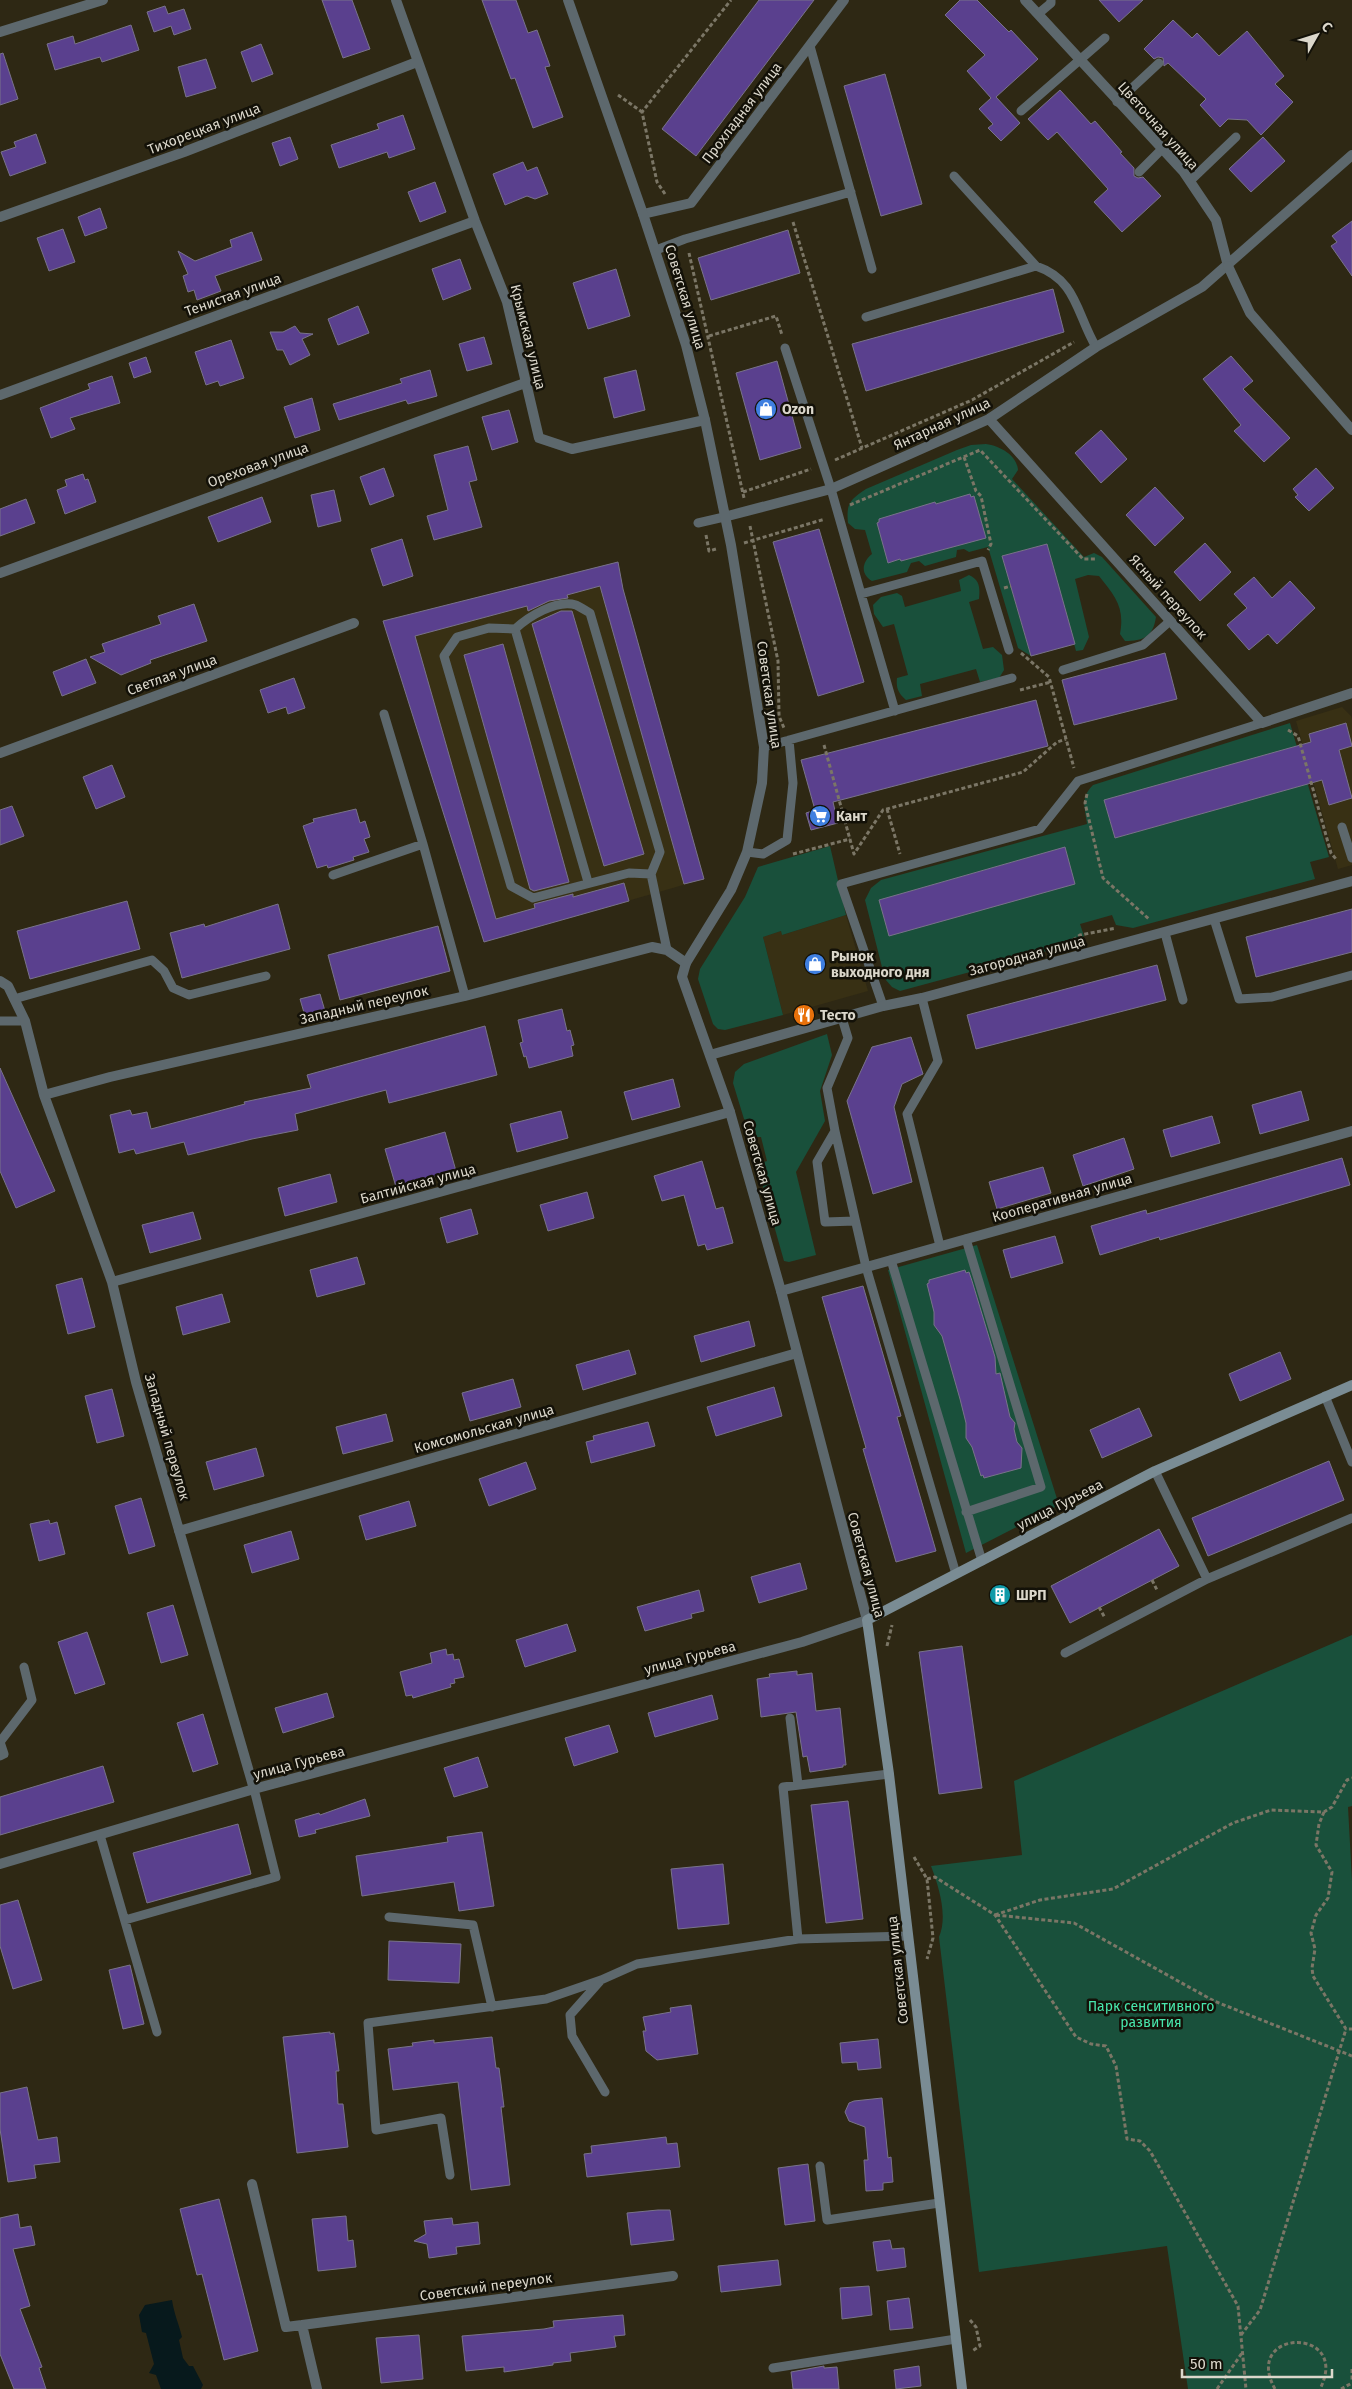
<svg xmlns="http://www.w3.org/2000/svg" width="1352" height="2389" font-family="'Fira Sans',sans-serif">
<rect width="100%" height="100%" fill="#2e2814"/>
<!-- built -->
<path fill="#383014" d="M618,562L626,601L704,879L484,942L383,621Z
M1342,707L1351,716L1352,720V865L1338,869L1296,721Z
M846,915L868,991L783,1015L763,937L781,931L782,935Z"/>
<!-- green -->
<path fill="#19503b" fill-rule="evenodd" d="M986,444C1000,446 1017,455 1018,470L1012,479L1084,557L1094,553L1102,557L1156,617C1153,637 1143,641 1125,641L1120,634C1125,607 1115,596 1099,576L1088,575L1075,579L1089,637L1083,650L1076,651L1047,544L1002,556L1031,656L1018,648L988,547L969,552L964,549L957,550L956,557L925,566L919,561L911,563L907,572L872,581C860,574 862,562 872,554L865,530L855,529L848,523C846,503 850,500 866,489L957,450L971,445Z
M969,575C980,580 980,588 979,599L969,602L983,649L993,647L1002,655L1004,670L999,678L980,682L976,669L920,684L922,696L906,700C898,693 896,688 897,678L908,675L894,624L883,627L874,614L873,605L881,597L897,593L902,596L905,607L961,591L959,580Z
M1290,723L1329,857L1310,862L1315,879L1133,928L1116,925L1112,915L1080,924L1084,936L1073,944L900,991L892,987L885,979L865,900L871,888L881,880L1087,824C1085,808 1080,798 1093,785ZM1303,785L1115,838L1104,800Z
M830,846L846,915L782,935L781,931L763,937L783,1015L725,1030L718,1029L713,1024L698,979L700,969L745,897L758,867Z
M827,1034L832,1055L820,1091L825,1121L796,1172L816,1255L789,1262L784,1261L762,1183L764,1162L767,1161L761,1137H757L753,1125L744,1119L733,1083L735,1072L744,1064Z
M977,1245L1059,1505L966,1553L888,1270Z
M1352,1635V1806L1348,1807L1352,1881V2389H1188L1167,2246L979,2272L939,1937C948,1916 939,1887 931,1866L1022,1855L1014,1781Z"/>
<!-- water -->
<path fill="#07191c" d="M172,2300C174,2314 179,2324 182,2337L179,2340L183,2358L189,2366H193L203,2385L201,2389H161L156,2375L149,2373L154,2364L146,2333L142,2332L139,2315L145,2305Z"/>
<!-- building -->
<path fill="#5a408e" stroke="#79738a" d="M322,0H352L370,49L343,58Z
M482,0H516L528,33L537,30L550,66L545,67L563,117L533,128L515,78L511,79Z
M759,0H814L696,156L662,129Z
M960,0H977L1009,32L1011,30L1038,59L996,97L1020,123L1001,141L988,128L993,124L979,109L991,98L967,71L985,55L945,15Z
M1099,0H1143L1119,22Z
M165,6L168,14L184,9L191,29L174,35L171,26L154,32L147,12Z
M1173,20L1192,38L1197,33L1219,56L1247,31L1284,76L1275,84L1293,102L1261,135L1247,120L1228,119L1220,127L1200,105L1206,99L1168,63L1164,66L1163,58L1158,57L1154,59L1144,49Z
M131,25L139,50L102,62L100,57L55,70L47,44L73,36L75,44Z
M261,44L273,74L252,82L241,52Z
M3,53L18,99L0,105V54Z
M206,59L216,88L186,97L178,67Z
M885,74L922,204L881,216L844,86Z
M1060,90L1091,124L1095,121L1122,152L1120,153L1134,168V176L1138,178L1143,177L1161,196L1122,232L1094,202L1108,189L1057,132L1048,140L1028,119Z
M403,115L415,149L389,158L387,152L339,168L331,145L379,129L377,124Z
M36,134L46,163L10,176L1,152L16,147L14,142Z
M290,137L298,159L280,166L272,143Z
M1263,137L1285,161L1251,192L1229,169Z
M523,162L527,171L537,167L548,194L535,199L527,196L505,205L493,174Z
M435,182L446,212L420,222L408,192Z
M100,208L107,228L85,236L78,217Z
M1352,221V276L1331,246L1337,242L1332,236Z
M63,229L75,262L49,271L37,238Z
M788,230L800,273L711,300L698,258Z
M252,232L262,260L215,276L221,291L197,300L194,290L188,292L183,276L188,274L178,251L195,261L232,247L230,240Z
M460,259L471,289L443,300L432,269Z
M616,269L630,316L588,329L573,283Z
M1053,289L1064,332L866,391L852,344Z
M358,306L369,333L338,345L328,319Z
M295,326L300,333L313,334L302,339L310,355L290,365L283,350H277L270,332H283Z
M484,337L492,364L467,371L459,344Z
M231,340L244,378L220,386L218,381L206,385L195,352Z
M1231,356L1253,381L1243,389L1290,438L1264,462L1234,431L1241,425L1203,379Z
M146,357L151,372L134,378L129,363Z
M777,361L801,448L760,460L736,373Z
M430,370L437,396L408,404L406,400L339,420L333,404L402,383L400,379Z
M636,370L645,410L614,418L604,378Z
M112,376L120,403L70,418L75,429L51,438L40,408L90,389L88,384Z
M312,398L320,430L295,438L284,407Z
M509,410L518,442L492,450L482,417Z
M1101,430L1127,459L1101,483L1075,453Z
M468,446L477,480L469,482L482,527L434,540L427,516L448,510L434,455Z
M384,468L394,496L370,505L360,477Z
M1316,468L1334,488L1309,511L1295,497L1298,495L1293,489Z
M83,474L85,480L88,479L96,502L65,514L57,490L67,486L65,480Z
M1155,487L1184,518L1155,546L1126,515Z
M334,490L341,521L318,527L311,495Z
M970,494L971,497L974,496L986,538L901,561L900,559L888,563L877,523L879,522V519L935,502L936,504Z
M262,497L271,522L218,542L208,517Z
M26,499L35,523L0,536V509Z
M819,529L864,682L818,696L773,542Z
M402,539L413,576L383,586L371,549Z
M1205,543L1231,572L1200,601L1174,572Z
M1047,544L1075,644L1031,656L1002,556Z
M618,562L623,589L704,879L684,884L600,586L567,595L568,598L549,601L528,611L527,606L415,636L496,919L535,908L534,904L573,894V897L624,883L629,901L484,942L383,621Z
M1254,577L1272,598L1290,581L1315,608L1277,644L1268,634L1249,650L1227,625L1247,608L1234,594Z
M194,604L207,641L150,660L151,663L121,675L90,657L105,652L102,644L161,624L158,616Z
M561,611H572L644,854L604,866L532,624Z
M503,644L569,882L534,891L530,889L464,655Z
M1165,653L1177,699L1074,725L1062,680Z
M86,659L96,683L62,696L53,672Z
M294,678L305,708L288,714L286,707L268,713L260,690Z
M1036,700L1048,746L833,802L838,823L811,830L806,813L815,810L801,760Z
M1346,723L1352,746L1339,750L1352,798L1329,805L1322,780L1115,838L1104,800L1311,742L1309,734Z
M112,765L125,797L96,809L83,777Z
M12,806L24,836L0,845V810Z
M356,809L360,823L365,821L370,837L364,839L369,852L353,857L354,860L328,868L327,865L317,868L303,826L314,822L313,819Z
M1065,847L1075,884L889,936L879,900Z
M127,901L140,949L30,979L17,931Z
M278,904L290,949L182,978L170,933L204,924L205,927Z
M1352,909V952L1256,977L1246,937Z
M438,926L450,971L340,1000L328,955Z
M1157,965L1166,1000L976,1049L967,1015Z
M320,994L325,1011L305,1016L300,999Z
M562,1009L567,1031L570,1030L574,1045L571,1046L573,1056L529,1068L526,1056L524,1057L520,1043L523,1042L518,1020Z
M485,1026L497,1075L389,1103L386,1090L295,1114L298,1130L252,1139L188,1155L184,1142L136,1154L134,1149L119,1153L110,1115L130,1110L132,1115L147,1112L151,1129L245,1104L244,1102L311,1088L307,1075Z
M911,1037L923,1074L902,1084L894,1107L912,1182L873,1194L847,1101L872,1047Z
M0,1068L55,1191L16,1208L0,1171Z
M673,1079L680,1107L632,1120L624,1092Z
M1301,1091L1309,1120L1260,1134L1252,1105Z
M561,1111L568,1138L517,1152L510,1124Z
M1212,1116L1220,1143L1171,1157L1163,1130Z
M445,1132L456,1171L396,1187L385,1149Z
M1124,1138L1134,1169L1083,1186L1073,1155Z
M1342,1158L1350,1185L1160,1240L1159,1237L1100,1255L1091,1226L1146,1210L1147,1214Z
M702,1161L716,1209L723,1207L733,1243L707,1250L705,1244L698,1246L684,1195L662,1201L654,1176Z
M1043,1167L1051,1193L997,1209L989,1182Z
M330,1174L337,1202L285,1216L278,1188Z
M587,1192L594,1218L548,1231L540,1205Z
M471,1209L478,1234L447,1243L440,1218Z
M193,1212L201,1239L150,1253L142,1225Z
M1055,1236L1063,1263L1011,1278L1003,1250Z
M357,1257L365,1284L317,1297L310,1270Z
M965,1270L966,1273L969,1272L972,1281L995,1357L996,1374L1000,1373L1010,1417L1015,1423L1014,1429L1017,1442L1022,1448L1021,1468L984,1478L983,1475L981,1476L972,1447L966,1438V1423L960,1399L942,1336L934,1325V1312L927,1284L929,1283V1280Z
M82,1278L95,1327L68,1334L56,1285Z
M863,1286L901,1416L897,1417L936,1551L896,1562L863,1449L866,1448L822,1297Z
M222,1294L230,1322L183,1335L176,1307Z
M749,1321L755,1346L701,1362L694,1336Z
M629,1350L636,1374L583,1390L576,1365Z
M1280,1352L1291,1379L1240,1401L1229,1374Z
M513,1379L521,1407L470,1421L462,1393Z
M774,1387L782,1416L716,1436L707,1407Z
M112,1389L124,1436L97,1443L85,1396Z
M1139,1408L1152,1436L1102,1458L1090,1430Z
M386,1414L393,1441L343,1454L336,1427Z
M648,1422L655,1446L591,1463L586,1442L594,1440L593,1436Z
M256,1448L264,1476L214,1490L206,1462Z
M1329,1461L1344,1500L1208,1556L1192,1518Z
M526,1462L536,1489L489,1506L479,1479Z
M141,1498L155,1546L129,1554L115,1506Z
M409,1501L416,1526L366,1540L359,1516Z
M49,1520L50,1524L57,1522L65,1554L39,1561L30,1524Z
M1159,1529L1179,1566L1070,1623L1051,1586Z
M291,1531L299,1559L252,1573L244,1545Z
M800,1563L807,1589L759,1603L751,1577Z
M699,1590L704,1611L691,1614L692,1618L645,1631L637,1607Z
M173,1605L188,1655L161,1663L147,1613Z
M567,1624L576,1651L525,1667L516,1640Z
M87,1632L105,1684L75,1694L58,1642Z
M962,1646L982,1788L939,1794L919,1652Z
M446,1649L447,1655L453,1654L454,1660L459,1659L464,1677L454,1679L455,1683L450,1684L451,1687L413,1698L412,1695L406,1696L400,1672L432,1663L430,1653Z
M797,1671V1675L812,1673L816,1711L840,1708L846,1765H843V1767L810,1772L807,1756L803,1757L796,1712L761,1717L757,1679L770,1677L769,1674Z
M327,1693L334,1717L283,1733L275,1708Z
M712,1695L718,1719L655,1737L648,1713Z
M203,1714L218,1764L193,1772L177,1723Z
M609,1725L618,1752L574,1766L565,1738Z
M478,1757L488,1787L454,1797L444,1768Z
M103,1766L114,1802L0,1835V1797Z
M365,1799L370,1816L315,1830L316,1833L299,1837L295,1820L319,1813L320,1815Z
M848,1801L863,1919L826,1923L811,1805Z
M238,1824L251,1874L147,1903L133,1853Z
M482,1832L494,1906L459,1911L454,1882L362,1896L356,1856L448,1842L447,1837Z
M723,1864L729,1924L678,1929L671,1869Z
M18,1900L42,1980L13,1989L0,1946V1905Z
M389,1941L461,1944L459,1983L388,1980Z
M130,1965L144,2024L123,2029L109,1970Z
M691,2005L698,2054L657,2060L646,2051L643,2031H646L643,2017L671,2012L670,2008Z
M330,2032V2034L334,2033L339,2071H336L338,2104H343L348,2147L297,2153L283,2037Z
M492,2037L496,2068H499L504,2107H501L510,2185L471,2190L458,2082L393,2090L388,2049L413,2046L412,2043L434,2040V2043Z
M878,2039L881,2068L858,2070L857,2062L842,2063L840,2043Z
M27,2087L38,2140L57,2137L60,2162L34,2165L36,2178L8,2182L0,2129V2093Z
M882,2098L888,2158L891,2157L893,2182L883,2183V2190L866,2191L864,2160H868L865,2127L849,2121L845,2112L849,2103L854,2101Z
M666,2137L667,2144L677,2143L680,2167L587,2177L584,2154L592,2153L591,2146Z
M808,2164L815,2221L785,2225L778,2168Z
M219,2199L258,2351L224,2360L202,2274L197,2275L180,2209Z
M658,2210H670L674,2240L631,2245L627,2213Z
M18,2214L20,2228L31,2226L35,2245L13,2249L30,2306L20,2309L42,2367L39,2368L46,2389H14L0,2354V2218Z
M346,2216L348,2241L353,2240L356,2267L318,2271L312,2219Z
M452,2218L453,2225L478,2222L480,2244L456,2247L457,2254L429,2258L427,2244L414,2241L426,2234L424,2221Z
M890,2240L892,2249L904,2248L906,2267L877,2271L873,2242Z
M778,2260L781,2285L721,2292L718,2266Z
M869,2286L872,2315L842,2319L840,2288Z
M909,2298L913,2328L890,2330L887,2301Z
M623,2315L625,2335L614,2336L616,2347L570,2353L571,2361L553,2363V2365L504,2372V2367L466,2371L462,2336L544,2329L554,2327L553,2321Z
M419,2335L423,2379L381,2383L376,2338Z
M824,2366V2368L837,2367L839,2389H793L791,2372Z
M919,2366L921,2386L896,2389L894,2370Z"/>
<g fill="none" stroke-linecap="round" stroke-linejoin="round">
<!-- path -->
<path stroke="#7b7666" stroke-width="3" stroke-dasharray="4 2.5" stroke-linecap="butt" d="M618,95L642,112
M665,194L657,182L642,112L731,0
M793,222L862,448
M689,253L744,498
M709,336L776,316L782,335
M964,457L976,491L981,496L991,544L988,550
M835,460L972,400L1074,342
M743,492L811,469
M850,505L980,450L1083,559H1095
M750,526L778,661L779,716L784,728
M706,535L709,551L716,549
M744,543L825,519
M1004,588L1011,586
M1021,653L1049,677L1074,768
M1020,690L1051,682
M1288,730L1298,736L1331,853L1336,859
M824,745L854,854L883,810L1023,772L1057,742L1066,739
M1087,794L1085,803L1103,878L1150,920
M887,809L900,854
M793,854L850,839
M1073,940L1080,935L1116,928
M1152,1580L1157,1590
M1099,1607L1105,1618
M887,1646L892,1625
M1324,1812L1319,1824L1316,1845L1332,1872L1328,1898L1316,1915L1311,1933L1315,1949L1312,1968L1313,1976L1346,2029H1352
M914,1857L927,1879L933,1938L927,1959
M927,1879L935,1877L995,1915L1076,2037L1091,2044L1106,2046L1116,2066L1127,2139L1140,2141L1150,2151L1238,2306L1246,2389
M995,1915L1040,1900L1113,1889L1233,1823L1271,1810L1324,1812L1332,1807L1347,1780L1352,1778
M996,1915L1074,1923L1214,2001L1352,2056
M970,2320L976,2327L980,2346L972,2351
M1241,2335L1260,2310L1346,2029
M1352,2369V2380
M1217,2389L1242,2353
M1275,2389C1241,2328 1352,2326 1320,2389
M1341,2389L1352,2383"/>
<!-- service -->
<path stroke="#5d686d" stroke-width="9" d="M1038,14L1051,3V0
M810,46L872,269
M1117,102L1159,63
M1021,111L1105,38
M1139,172L1162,149
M954,176L1036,266
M1190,181L1236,137
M656,250L685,239L851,192
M866,317L1036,266C1077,280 1076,313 1096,347
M785,348L831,489L861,594L982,561L1009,650
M698,523L724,517
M861,594L895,711
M515,629C528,617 556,599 576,605C580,607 585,610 590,613L660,852L651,874L667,950
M1063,670L1143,645L1170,621
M384,714L423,844L465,996
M764,747L1012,678
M1342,827L1352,858
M747,852L763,854L787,840L793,783L789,740
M333,875L423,844
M588,882L515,629L489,628L457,637L444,656L511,886L533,898L629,873L651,874
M1214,919L1239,999L1272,997L1352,975
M1165,933L1183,1000
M922,998L938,1061L907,1114L940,1246
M14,999L152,960L164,971L173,988L189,995L266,976
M883,1006L841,884L1040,829L1078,781L1262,723
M842,1018L848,1038L827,1088L835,1131L866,1267L956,1574
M0,1021H25
M835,1131L817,1162L825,1222L855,1221
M966,1239L1041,1487L966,1512
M891,1260L982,1561
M1325,1396L1352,1462
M1155,1471L1207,1579
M1065,1653L1207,1579L1352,1518
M790,1718L798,1785
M0,1742L32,1700L24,1667
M0,1742L4,1754L0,1756
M100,1835L157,2032
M389,1917L473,1925L492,2007
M125,1920L276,1877L254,1789
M798,1939L783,1787L889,1774
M601,1980L570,2015L572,2036L605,2092
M820,2166L827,2220L939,2203
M450,2175L441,2118L376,2130L368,2023L546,1999L601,1980L637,1964L798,1939L908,1936
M773,2368L956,2339"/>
<!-- minor -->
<path stroke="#5d686d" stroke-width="10" d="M396,0L475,221L507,302L539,438L572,449L705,420
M1025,0L1183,171L1216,220L1228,266
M0,32L103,0
M643,214L691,203L844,0
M0,217L184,152L417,62
M0,395L475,221
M989,419L1262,723L1352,693
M724,517L831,489L989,419L1096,347L1202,287L1352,155
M0,573L525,383
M0,753L354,623
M0,981L8,986L25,1021L44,1095L112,1282L136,1382L254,1789
M44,1095L110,1077L465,996L652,947L667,950L686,963
M112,1282L730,1112
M781,1291L1352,1131
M179,1531L797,1353
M0,1864L254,1789L802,1642L867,1620
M252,2184L286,2327L302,2325
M317,2389L302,2325L673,2276"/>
<!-- tertiary -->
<path stroke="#5d686d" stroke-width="10" d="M568,0L643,214L686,345L705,420L731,545L764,747L762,783L747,852L731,890L686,963L682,977L730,1112L781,1291L867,1620
M1228,266L1250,313L1352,430
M710,1055L883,1006L922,998L1352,881"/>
<!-- secondary -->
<path stroke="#7a8c94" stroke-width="10" d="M962,2389L889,1774L867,1620L1155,1471L1352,1385"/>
</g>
<!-- icons -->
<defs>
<g id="shop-disc" transform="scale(1.125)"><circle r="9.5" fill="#3f7fe0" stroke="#131108"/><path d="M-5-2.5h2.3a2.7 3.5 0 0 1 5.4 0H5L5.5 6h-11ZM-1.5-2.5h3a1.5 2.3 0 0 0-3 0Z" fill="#fff"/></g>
<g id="supermarket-disc" transform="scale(1.125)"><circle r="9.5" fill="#3f7fe0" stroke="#131108"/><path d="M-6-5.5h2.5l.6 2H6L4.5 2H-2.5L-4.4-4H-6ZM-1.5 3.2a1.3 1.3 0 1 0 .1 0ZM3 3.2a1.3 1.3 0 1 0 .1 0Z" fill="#fff"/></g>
<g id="restaurant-disc" transform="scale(1.125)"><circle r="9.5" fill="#e8710a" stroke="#131108"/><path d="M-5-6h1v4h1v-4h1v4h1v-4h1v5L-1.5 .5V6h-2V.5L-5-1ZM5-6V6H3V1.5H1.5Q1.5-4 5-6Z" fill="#fff"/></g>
<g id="building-disc" transform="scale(1.125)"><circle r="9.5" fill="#0f9aa8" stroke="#131108"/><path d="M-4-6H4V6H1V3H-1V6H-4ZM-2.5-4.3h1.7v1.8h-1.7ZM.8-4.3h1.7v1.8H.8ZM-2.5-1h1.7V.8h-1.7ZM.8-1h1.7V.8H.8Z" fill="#fff"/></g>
</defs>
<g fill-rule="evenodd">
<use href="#shop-disc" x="766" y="409"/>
<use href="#supermarket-disc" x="820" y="816"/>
<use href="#shop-disc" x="815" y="964"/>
<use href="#restaurant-disc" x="804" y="1015"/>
<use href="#building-disc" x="1000" y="1595"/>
</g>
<g text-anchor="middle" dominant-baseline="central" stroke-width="5" stroke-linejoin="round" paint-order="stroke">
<!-- street labels -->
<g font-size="14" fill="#dbd7cb" stroke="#131108">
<text transform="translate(742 113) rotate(-53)">Прохладная улица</text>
<text transform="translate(1158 126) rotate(48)">Цветочная улица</text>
<text transform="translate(204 129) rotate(-21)">Тихорецкая улица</text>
<text transform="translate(233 295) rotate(-20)">Тенистая улица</text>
<text transform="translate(685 297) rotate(73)">Советская улица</text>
<text transform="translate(528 337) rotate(76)">Крымская улица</text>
<text transform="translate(942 424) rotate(-25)">Янтарная улица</text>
<text transform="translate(258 465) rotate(-20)">Ореховая улица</text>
<text transform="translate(1168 597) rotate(48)">Ясный переулок</text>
<text transform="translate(172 675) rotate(-20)">Светлая улица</text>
<text transform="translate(769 695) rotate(82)">Советская улица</text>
<text transform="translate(1027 956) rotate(-15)">Загородная улица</text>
<text transform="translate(364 1005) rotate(-13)">Западный переулок</text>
<text transform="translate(762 1173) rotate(74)">Советская улица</text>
<text transform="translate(418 1184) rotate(-15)">Балтийская улица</text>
<text transform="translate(1062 1198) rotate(-16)">Кооперативная улица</text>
<text transform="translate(484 1429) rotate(-16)">Комсомольская улица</text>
<text transform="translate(167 1437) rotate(74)">Западный переулок</text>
<text transform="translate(1060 1505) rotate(-27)">улица Гурьева</text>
<text transform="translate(866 1565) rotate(75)">Советская улица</text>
<text transform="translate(690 1658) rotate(-15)">улица Гурьева</text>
<text transform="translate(299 1763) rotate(-15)">улица Гурьева</text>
<text transform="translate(898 1970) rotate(-96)">Советская улица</text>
<text transform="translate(486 2287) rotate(-8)">Советский переулок</text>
</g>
<!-- poi labels -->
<g font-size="14" font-weight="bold" fill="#dbd7cb" stroke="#131108" text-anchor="start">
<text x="782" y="409">Ozon</text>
<text x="836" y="816">Кант</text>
<text x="831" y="956">Рынок<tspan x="831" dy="16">выходного дня</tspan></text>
<text x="820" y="1015">Тесто</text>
<text x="1016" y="1595">ШРП</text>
</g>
<!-- park labels -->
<g font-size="14" fill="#48e7ad" stroke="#131108">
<text x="1151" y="2006">Парк сенситивного<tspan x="1151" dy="16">развития</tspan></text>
</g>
</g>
<!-- north arrow -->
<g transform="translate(1317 35) rotate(51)" stroke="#131108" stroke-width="4" paint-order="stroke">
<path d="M0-4L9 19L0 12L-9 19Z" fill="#dbd7cb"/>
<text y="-8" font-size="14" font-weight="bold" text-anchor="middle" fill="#dbd7cb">С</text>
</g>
<!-- scale -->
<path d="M1182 2369v8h150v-8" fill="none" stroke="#dbd7cb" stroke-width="2.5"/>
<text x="1190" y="2369" font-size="15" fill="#dbd7cb" stroke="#131108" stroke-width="4" paint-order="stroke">50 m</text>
</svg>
